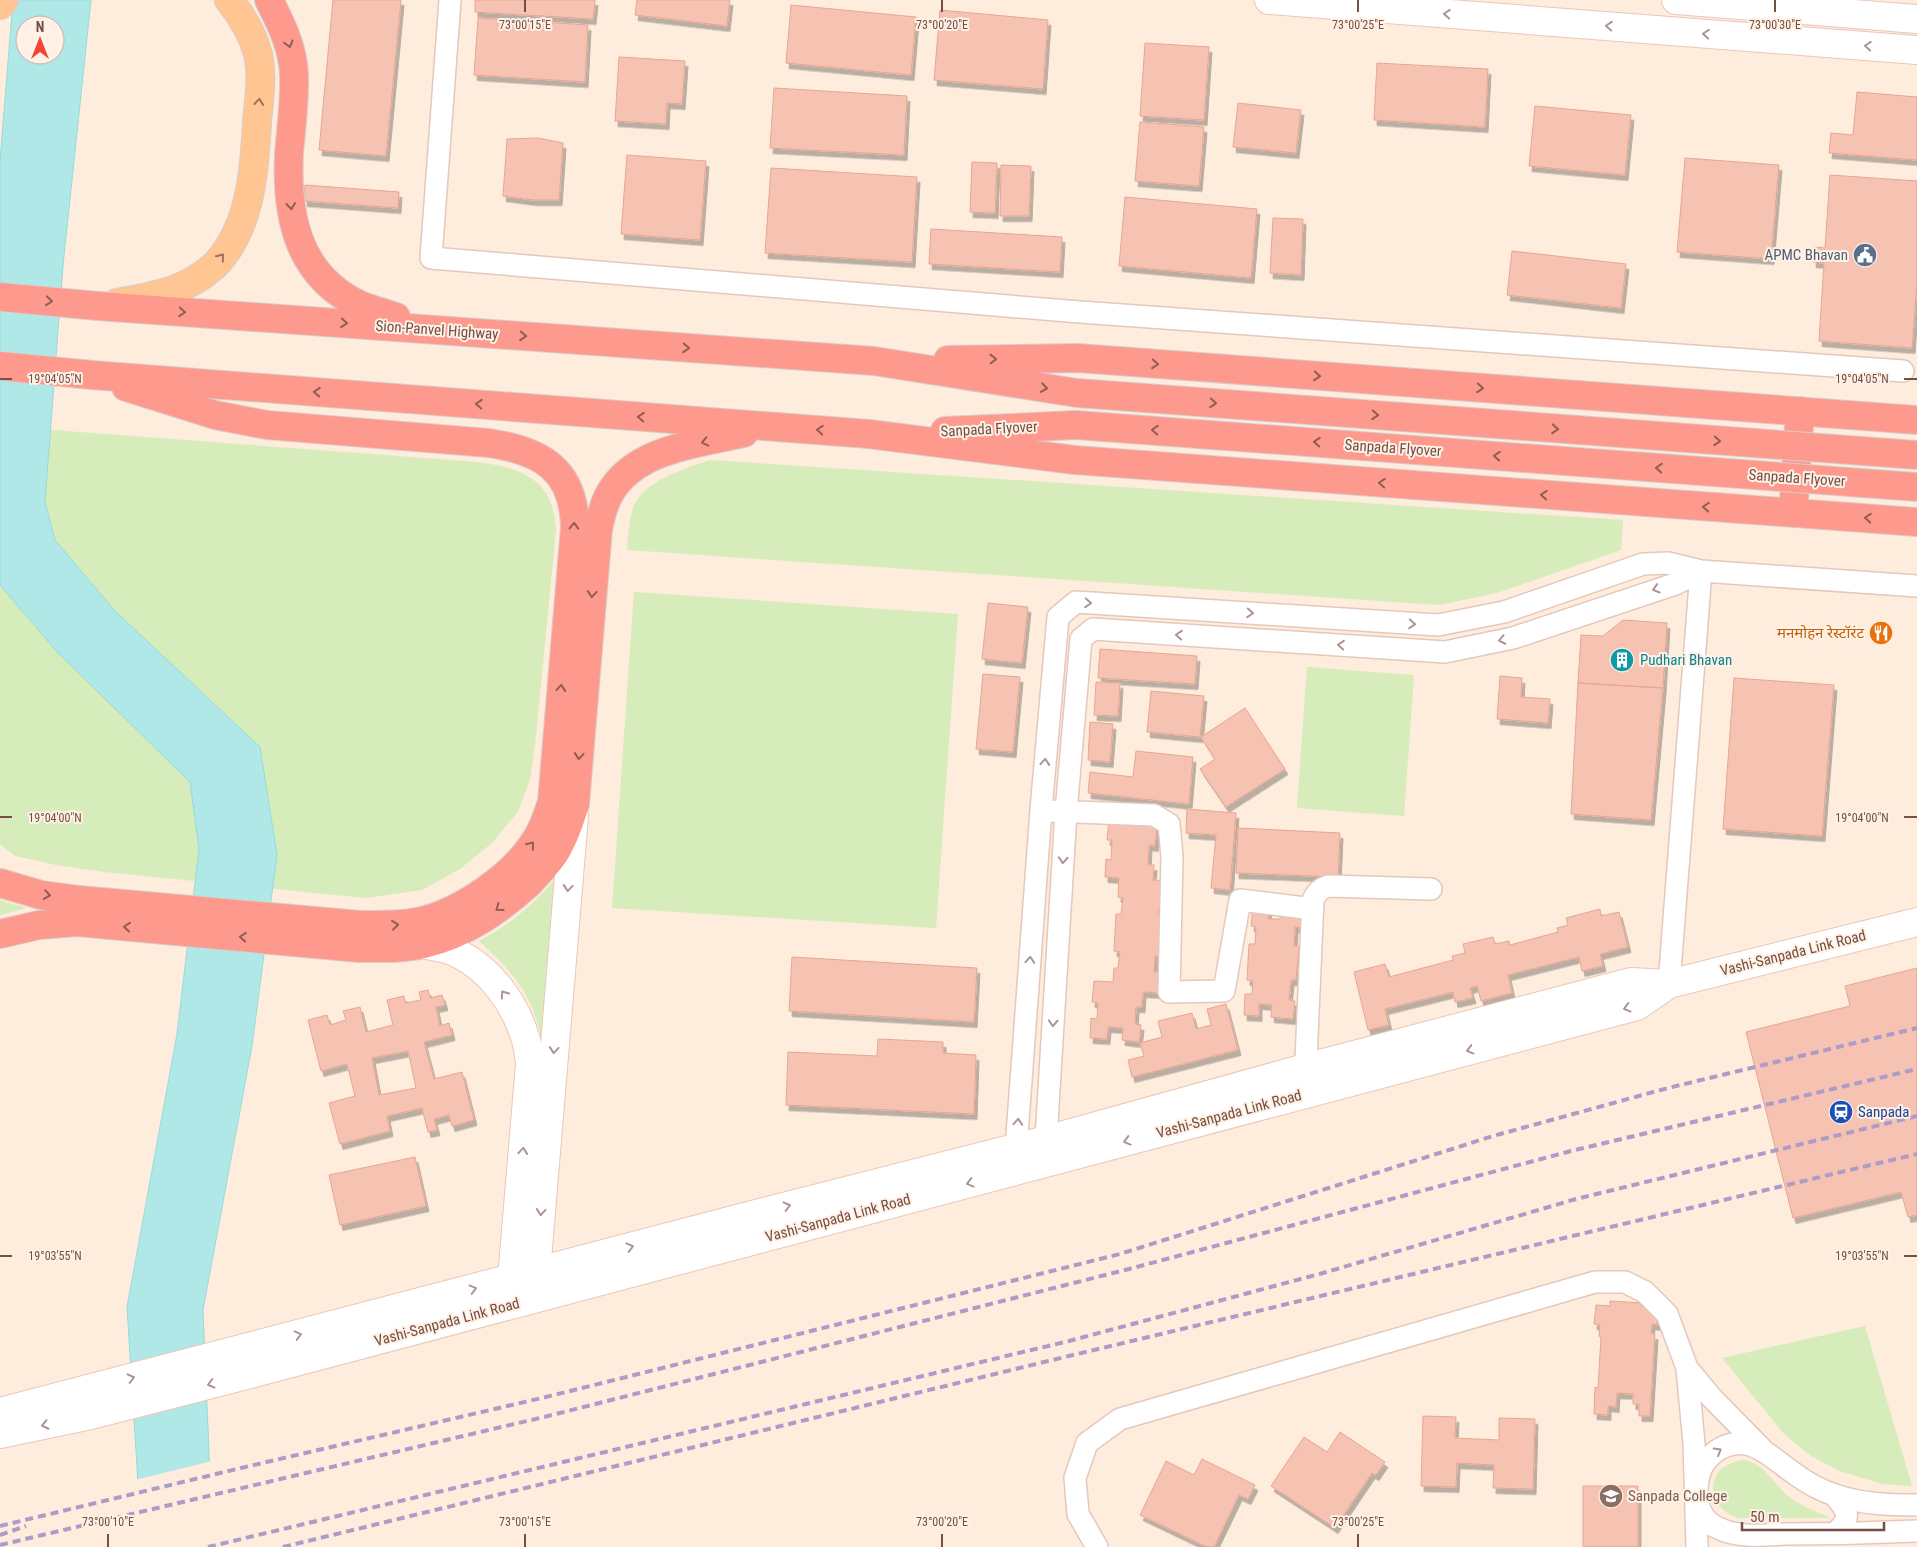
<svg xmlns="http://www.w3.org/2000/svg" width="1917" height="1547" font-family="'Roboto Condensed','Noto Sans Devanagari',sans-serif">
<defs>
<filter id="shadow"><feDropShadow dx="3" dy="5.5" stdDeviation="0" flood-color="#0004"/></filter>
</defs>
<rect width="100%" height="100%" fill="#feecdd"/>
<!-- green -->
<path fill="#d6ecbb" d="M0,426L477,462C507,466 543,473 552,507C555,515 555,523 556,531L535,745L530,780L518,811L493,842L460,869L422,890L366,898L104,872L56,865L15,856L0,844Z
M710,460L1623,520L1621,550L1497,593L1439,605L627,550C628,536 629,521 633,508C643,480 685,469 710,460Z
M634,592L958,614L936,928L612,908Z
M1307,667L1414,675L1404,816L1297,808Z
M556,878L542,1040C539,1029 536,1017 532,1007C520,980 500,960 479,941C511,924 532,906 556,878Z
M0,900L26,908L0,915Z
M1865,1326L1912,1486L1882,1484L1840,1471L1811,1456L1784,1434L1722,1358Z
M1744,1460C1768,1465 1773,1486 1792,1499C1803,1507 1818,1512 1831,1518H1737C1702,1504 1706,1464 1744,1460Z"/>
<!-- water -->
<path fill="#b0e8e8" stroke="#96dbdb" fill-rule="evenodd" d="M13,0H91L63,265L45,502L55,540L114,610L260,747L277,855L252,1046L203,1310L213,1547H142L127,1307L177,1034L199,849L190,782L58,653L0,585V161ZM25,25H55V55H25Z"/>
<!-- pier -->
<path fill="#feecdd" d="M212,1461L215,1547H140L135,1480Z"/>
<!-- building -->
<path fill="#f6c2b2" stroke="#e9a591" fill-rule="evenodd" filter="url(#shadow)" d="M333,0H401L386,156L319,150Z
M475,0H595L593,19L475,12Z
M637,0H730L727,26L635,15Z
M791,5L916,17L911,75L786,63Z
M940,10L1048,20L1043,89L934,80Z
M478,18L588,25L585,82L474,75Z
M1145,43L1209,47L1204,120L1140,116Z
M619,57L685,61L682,104L667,103L666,124L615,121Z
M1377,63L1488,69L1485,127L1374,120Z
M774,88L907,96L904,155L770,148Z
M1857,92L1917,97V160L1829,153L1831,133L1853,135Z
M1238,103L1301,110L1296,153L1233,147Z
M1535,106L1631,115L1625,175L1529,166Z
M1140,122L1204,127L1199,186L1135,181Z
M538,138L563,143L559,200H533L503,196L507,139Z
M627,155L706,161L700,240L621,234Z
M1685,158L1779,165L1771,259L1677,252Z
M972,162L997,163L995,213L970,212Z
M1001,165L1031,166L1029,216H1000Z
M771,168L917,177L912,262L765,253Z
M1830,175L1917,181V282L1912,348L1819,341L1824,263L1813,262L1814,247L1825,248Z
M305,185L399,192L398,208L304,201Z
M1125,197L1257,209L1251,278L1119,266Z
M1273,218L1303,219L1301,275L1270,273Z
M931,229L1062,237L1060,272L929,264Z
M1512,251L1626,264L1621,308L1507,295Z
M988,603L1028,607L1022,663L982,659Z
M1623,620L1667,623L1663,688L1578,683L1581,635L1603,636Z
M1100,649L1197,656L1195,684L1098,678Z
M983,674L1020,677L1013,752L976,749Z
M1500,676L1522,678L1521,697L1550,699L1548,723L1497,719Z
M1734,678L1834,685L1822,836L1723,829Z
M1096,682L1120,683L1118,716L1094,715Z
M1578,683L1663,688L1651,820L1571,814Z
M1151,691L1204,696L1200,737L1147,732Z
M1245,708L1285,769L1226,807L1200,769L1215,759L1201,737Z
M1090,722L1113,724L1110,762L1088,760Z
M1136,751L1193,757L1189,804L1088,793L1090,772L1133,777Z
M1187,809L1236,813L1230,890L1211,888L1216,835L1186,833Z
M1109,820L1157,824L1155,846L1149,845L1148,865H1154L1153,880L1167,881L1166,902H1160L1158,916L1166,917L1163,957L1155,956L1154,972H1161L1160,993L1143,992L1142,1007H1136L1135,1024L1141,1025L1139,1042L1122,1040L1123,1028L1108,1027L1107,1039L1090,1038L1091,1018L1097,1019L1098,1003L1092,1002L1094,981L1113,982L1114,968H1118L1120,952L1114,951L1116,914H1121L1123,898L1118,897L1119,878L1105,877L1106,859L1111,860L1112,840H1107Z
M1238,828L1340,833L1338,877L1236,873Z
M1253,904L1269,906L1268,919H1280L1281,907L1302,908L1301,928L1295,927L1294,946H1299L1296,980H1291L1289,1000L1295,1001L1293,1019L1271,1017L1272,1005L1259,1004V1016L1244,1015L1245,994H1252L1253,981L1247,980L1249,944H1255L1256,927L1251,926Z
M1600,909L1601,916L1619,912L1628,947L1600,954L1603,966L1582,971L1579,957L1508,975L1512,993L1481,1001L1477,986L1470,988L1473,998L1455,1002L1453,992L1385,1009L1389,1025L1368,1030L1354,972L1385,964L1389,977L1453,960L1452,956L1465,953L1463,944L1493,937L1495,944L1509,941L1510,945L1558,932L1557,928L1568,925L1566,918Z
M792,957L977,968L974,1022L789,1011Z
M1917,968V1215L1908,1217L1901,1192L1793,1218L1746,1032L1850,1006L1845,986Z
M428,990L430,998L442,995L445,1005L436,1007L440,1026L449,1023L452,1035L424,1042L434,1079L462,1072L474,1120L452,1126L449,1115L434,1119L437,1130L428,1132L422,1108L387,1116L390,1131L340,1144L329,1103L355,1096L347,1064L321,1071L308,1020L327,1015L330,1025L346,1020L343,1011L360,1007L366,1032L393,1025L387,1000L404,996L405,1003L421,1000L419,992ZM408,1051L416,1088L379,1095L372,1058Z
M1226,1004L1238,1050L1132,1077L1128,1060L1144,1056L1140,1043L1162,1037L1158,1021L1192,1013L1196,1029L1211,1025L1207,1009Z
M878,1039L943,1042V1053L976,1055L974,1114L786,1105L788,1052L877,1056Z
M415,1157L426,1206L340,1225L329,1175Z
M1610,1301L1642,1303L1641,1306H1650L1658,1309L1657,1325L1652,1324L1651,1334H1655L1650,1416H1639V1404H1633V1394L1617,1393L1616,1407L1608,1406V1415L1594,1414L1595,1387L1598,1388L1601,1337L1599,1336L1600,1325L1594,1324L1596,1305L1610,1306Z
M1423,1416L1456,1417L1455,1438L1499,1440V1418L1535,1419L1533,1489L1493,1488L1494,1465L1457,1463L1456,1487L1421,1486Z
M1340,1432L1385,1462L1376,1475L1372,1473L1335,1528L1271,1486L1304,1437L1327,1452Z
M1202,1459L1255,1485L1248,1499L1239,1495L1214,1547H1207L1140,1515L1166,1461L1194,1475Z
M1583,1486H1638V1547H1583Z"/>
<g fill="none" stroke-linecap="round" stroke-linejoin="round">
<!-- street casing -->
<g stroke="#e4c8bc" stroke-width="24">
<path id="street" d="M450,0L431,258L1080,312L1903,371
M1051,811L1154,815L1169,824L1172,857L1169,992L1224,991L1240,900L1313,909
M1669,984L1701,571
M1305,1082L1313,900C1317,892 1320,889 1328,886L1431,889
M1045,1155L1066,812L1081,639L1093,629L1445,652L1513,638L1675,584L1701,571
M1015,1162L1041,810L1058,617L1076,602L1438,625L1504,612L1643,564L1668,563L1701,571L1917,586
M1687,1368L1694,1444L1697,1547
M1834,1495C1849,1512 1852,1518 1834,1534
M1917,1505C1889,1505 1861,1504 1835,1495C1822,1491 1806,1482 1795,1474C1770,1457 1747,1429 1715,1452C1709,1457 1704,1462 1701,1469C1694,1490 1694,1518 1718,1528C1738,1538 1763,1535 1785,1534C1829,1534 1873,1533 1917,1531
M1097,1547L1078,1514L1075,1478L1087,1443L1120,1419L1595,1282H1625L1645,1292L1667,1314L1687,1368L1711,1397L1762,1449"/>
</g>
<!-- secondary casing -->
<g stroke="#eac7b8" stroke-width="30">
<path id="secondary" d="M1269,0L1917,50
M1676,0L1917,19
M422,944C434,947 449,948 459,954C491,970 515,1004 525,1037C528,1045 529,1055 530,1064L512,1278L516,1295
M538,1288L536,1272L574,816
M0,1412L756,1214L1046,1140L1305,1068L1631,982L1669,984L1917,922
M0,1434L91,1415L258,1372L1637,1006L1669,984"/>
</g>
<!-- primary casing -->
<g stroke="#d8cdcb" stroke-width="30">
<path id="primary" d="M0,5L4,0
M117,303C154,296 186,292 215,265C226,254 235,238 241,223C253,192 255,155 257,122C259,100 263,76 258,54C253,35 241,15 229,0"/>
</g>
<!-- highway casing -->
<g stroke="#d8cdcb" stroke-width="30">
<path id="highway" d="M269,0C281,24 293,47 294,75C295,101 291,128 289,154C286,217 298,276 360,305C372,310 385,313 396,317
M0,297L98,306L874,361L1077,393
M948,360L1078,358L1917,420
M0,366L92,375L869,434L1075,460L1917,522
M945,431L1076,425
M1793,513L1800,411
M0,883L41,895L79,900L360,925C379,925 398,926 417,922C459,914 515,875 537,838C544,827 548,814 552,802L575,527C574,470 542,451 489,443L267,425L215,415L126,387
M0,934L39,925L77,922L359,948C380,948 403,949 424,944C465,934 498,911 529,883C538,873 550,862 556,851C565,836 570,820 575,804L598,529C601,517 603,504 610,493C636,448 698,444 744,433"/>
</g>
<!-- street -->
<use href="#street" stroke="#fff" stroke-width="21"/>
<!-- secondary -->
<use href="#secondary" stroke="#fff" stroke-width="28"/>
<!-- primary -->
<use href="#primary" stroke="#ffc693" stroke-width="28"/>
<!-- highway -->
<use href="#highway" stroke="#fe998e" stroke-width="28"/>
<!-- rail -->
<path stroke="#ac9cc7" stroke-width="4" stroke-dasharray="8 5" stroke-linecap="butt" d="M0,1526L241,1468L546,1397L1120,1254L1493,1136L1668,1088L1917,1028
M0,1535L26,1526
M0,1545L544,1417L1129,1269L1571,1151L1917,1069
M208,1547L1069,1341L1323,1273L1576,1199L1917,1116
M283,1547L1073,1355L1917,1154"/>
<!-- highway-bridge casing -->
<g stroke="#d8cdcb" stroke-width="30" stroke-linecap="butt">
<path id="highway-bridge" d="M1077,393L1917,455
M1076,425L1917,487"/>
</g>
<!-- highway-bridge -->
<use href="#highway-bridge" stroke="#fe998e" stroke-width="28"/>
</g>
<!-- one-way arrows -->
<defs><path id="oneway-chevron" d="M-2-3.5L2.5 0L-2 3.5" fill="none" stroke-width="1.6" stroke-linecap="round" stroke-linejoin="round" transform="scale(1.25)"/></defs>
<g stroke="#ac958f">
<use href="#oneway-chevron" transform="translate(1447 14) rotate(-176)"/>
<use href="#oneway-chevron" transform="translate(1609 26) rotate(-176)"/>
<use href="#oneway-chevron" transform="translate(1706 34) rotate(-176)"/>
<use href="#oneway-chevron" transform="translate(1868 46) rotate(-176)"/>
<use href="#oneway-chevron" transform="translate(1656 589) rotate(163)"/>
<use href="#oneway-chevron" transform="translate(1088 603) rotate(4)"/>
<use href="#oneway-chevron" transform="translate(1250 613) rotate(4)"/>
<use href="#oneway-chevron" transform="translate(1412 624) rotate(4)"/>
<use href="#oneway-chevron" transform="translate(1179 635) rotate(-176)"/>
<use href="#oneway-chevron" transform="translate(1502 640) rotate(168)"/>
<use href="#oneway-chevron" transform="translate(1341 645) rotate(-176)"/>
<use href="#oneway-chevron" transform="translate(1045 762) rotate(-85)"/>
<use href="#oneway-chevron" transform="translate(1063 860) rotate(93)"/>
<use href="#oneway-chevron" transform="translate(568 888) rotate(95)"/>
<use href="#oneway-chevron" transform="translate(1030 960) rotate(-86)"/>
<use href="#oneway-chevron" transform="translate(504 994) rotate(-125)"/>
<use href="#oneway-chevron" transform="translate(1627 1008) rotate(165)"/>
<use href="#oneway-chevron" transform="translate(1053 1023) rotate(93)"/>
<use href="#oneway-chevron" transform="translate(554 1050) rotate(95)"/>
<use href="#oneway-chevron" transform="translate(1470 1050) rotate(165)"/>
<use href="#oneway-chevron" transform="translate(1018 1122) rotate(-86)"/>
<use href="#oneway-chevron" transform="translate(1127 1141) rotate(165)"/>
<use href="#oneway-chevron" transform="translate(523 1151) rotate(-85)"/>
<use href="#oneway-chevron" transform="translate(970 1183) rotate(165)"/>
<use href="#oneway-chevron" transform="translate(787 1206) rotate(-14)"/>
<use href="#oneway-chevron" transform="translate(541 1212) rotate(95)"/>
<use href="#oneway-chevron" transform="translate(630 1247) rotate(-15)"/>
<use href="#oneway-chevron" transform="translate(473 1289) rotate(-15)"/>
<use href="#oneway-chevron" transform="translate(298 1335) rotate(-15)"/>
<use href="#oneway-chevron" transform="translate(131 1378) rotate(-14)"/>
<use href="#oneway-chevron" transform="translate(211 1384) rotate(166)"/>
<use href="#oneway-chevron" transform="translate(45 1425) rotate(168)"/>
<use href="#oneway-chevron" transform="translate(1718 1451) rotate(-31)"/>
</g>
<g stroke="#905d53">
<use href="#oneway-chevron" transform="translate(289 44) rotate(75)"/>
<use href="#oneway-chevron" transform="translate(291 206) rotate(84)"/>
<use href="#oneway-chevron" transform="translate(49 301) rotate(5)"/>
<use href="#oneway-chevron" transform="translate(182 312) rotate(4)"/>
<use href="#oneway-chevron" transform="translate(344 323) rotate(4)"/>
<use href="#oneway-chevron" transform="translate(523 336) rotate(4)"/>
<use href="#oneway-chevron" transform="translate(686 348) rotate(4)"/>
<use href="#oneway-chevron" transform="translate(993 359) rotate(-1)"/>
<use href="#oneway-chevron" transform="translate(1155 364) rotate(4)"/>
<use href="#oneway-chevron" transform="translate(1317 376) rotate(4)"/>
<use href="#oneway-chevron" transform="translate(1044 388) rotate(9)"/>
<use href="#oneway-chevron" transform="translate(1480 388) rotate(4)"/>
<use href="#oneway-chevron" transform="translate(317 392) rotate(-176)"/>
<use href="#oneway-chevron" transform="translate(1213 403) rotate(4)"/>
<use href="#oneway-chevron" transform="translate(479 404) rotate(-176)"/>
<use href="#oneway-chevron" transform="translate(1375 415) rotate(4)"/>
<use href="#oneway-chevron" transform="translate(641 417) rotate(-176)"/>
<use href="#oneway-chevron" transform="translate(1555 429) rotate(4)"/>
<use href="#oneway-chevron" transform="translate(820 430) rotate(-176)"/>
<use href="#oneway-chevron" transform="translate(1155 430) rotate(-176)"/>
<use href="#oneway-chevron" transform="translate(1717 441) rotate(4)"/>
<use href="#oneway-chevron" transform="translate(705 442) rotate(167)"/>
<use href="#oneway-chevron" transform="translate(1317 442) rotate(-176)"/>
<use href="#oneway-chevron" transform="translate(1497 456) rotate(-176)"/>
<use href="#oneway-chevron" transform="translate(1659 468) rotate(-176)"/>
<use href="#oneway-chevron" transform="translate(1382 483) rotate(-176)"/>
<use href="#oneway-chevron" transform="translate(1544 495) rotate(-176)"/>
<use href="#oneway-chevron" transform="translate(1706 507) rotate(-176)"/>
<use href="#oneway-chevron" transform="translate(1868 518) rotate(-176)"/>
<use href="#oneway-chevron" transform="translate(574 526) rotate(-88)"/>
<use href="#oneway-chevron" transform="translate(592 594) rotate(95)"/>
<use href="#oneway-chevron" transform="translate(561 688) rotate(-85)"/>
<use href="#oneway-chevron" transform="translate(579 756) rotate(95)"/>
<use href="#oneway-chevron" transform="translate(531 845) rotate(-51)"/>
<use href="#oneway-chevron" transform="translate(47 895) rotate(9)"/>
<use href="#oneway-chevron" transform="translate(499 908) rotate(144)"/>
<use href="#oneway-chevron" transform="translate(395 925) rotate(-6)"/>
<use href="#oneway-chevron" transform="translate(127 927) rotate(-175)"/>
<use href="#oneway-chevron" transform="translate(243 937) rotate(-175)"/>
</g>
<g stroke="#9e725c">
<use href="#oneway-chevron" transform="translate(259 102) rotate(-85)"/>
<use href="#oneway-chevron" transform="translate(221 257) rotate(-51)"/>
</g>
<!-- ticks -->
<path fill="none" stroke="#754e44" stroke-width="2" d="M525,0V12M942,0V12M1358,0V12M1775,0V12M0,379H12M1904,379H1917M0,817H12M1904,817H1917M0,1256H12M1904,1256H1917M108,1534V1547M525,1534V1547M942,1534V1547M1358,1534V1547"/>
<!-- icons -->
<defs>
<g id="civic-disc" transform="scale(1.25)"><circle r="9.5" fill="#5c6f8a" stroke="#fff1e5"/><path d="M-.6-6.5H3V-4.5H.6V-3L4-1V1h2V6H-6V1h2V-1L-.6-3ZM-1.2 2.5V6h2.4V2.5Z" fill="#fff"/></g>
<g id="restaurant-disc" transform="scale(1.25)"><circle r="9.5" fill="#e8710a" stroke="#fff1e5"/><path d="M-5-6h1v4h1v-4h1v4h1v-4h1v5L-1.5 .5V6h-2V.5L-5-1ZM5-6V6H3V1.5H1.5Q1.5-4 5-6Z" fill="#fff"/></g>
<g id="building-disc" transform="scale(1.25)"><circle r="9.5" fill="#0f9aa8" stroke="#fff1e5"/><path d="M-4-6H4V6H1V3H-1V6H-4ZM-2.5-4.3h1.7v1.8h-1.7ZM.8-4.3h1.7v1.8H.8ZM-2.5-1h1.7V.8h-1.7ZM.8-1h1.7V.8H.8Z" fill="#fff"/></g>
<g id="station-disc" transform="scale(1.25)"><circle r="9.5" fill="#1a4fb4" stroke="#fff1e5"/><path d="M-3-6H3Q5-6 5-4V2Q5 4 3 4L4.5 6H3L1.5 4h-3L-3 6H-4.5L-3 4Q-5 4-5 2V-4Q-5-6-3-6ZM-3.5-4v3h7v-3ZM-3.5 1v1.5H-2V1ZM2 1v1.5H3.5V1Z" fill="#fff"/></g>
<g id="university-disc" transform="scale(1.25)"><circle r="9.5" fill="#8d6e63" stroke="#fff1e5"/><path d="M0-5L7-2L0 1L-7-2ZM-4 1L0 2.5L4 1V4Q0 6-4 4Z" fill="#fff"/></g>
</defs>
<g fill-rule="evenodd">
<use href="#civic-disc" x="1865" y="255"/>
<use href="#restaurant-disc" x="1881" y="633"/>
<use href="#building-disc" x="1622" y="660"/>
<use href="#station-disc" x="1841" y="1112"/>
<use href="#university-disc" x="1611" y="1496"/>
</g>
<g text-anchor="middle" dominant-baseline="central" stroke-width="4" stroke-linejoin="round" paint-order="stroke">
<!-- service labels -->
<g font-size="15" fill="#4e5e75" stroke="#fff1e5" text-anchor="end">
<text x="1848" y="255">APMC Bhavan</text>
</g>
<!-- street labels -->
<g font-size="15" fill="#754e44" stroke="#fff1e5">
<text transform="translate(437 330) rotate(4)">Sion-Panvel Highway</text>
<text transform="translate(989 429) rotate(-3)">Sanpada Flyover</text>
<text transform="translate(1393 448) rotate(4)">Sanpada Flyover</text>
<text transform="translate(1797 478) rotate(4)">Sanpada Flyover</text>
<text transform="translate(1793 953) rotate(-14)">Vashi-Sanpada Link Road</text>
<text transform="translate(1229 1114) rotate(-15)">Vashi-Sanpada Link Road</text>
<text transform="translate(838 1218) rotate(-15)">Vashi-Sanpada Link Road</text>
<text transform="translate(447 1322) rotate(-15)">Vashi-Sanpada Link Road</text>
</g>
<!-- food labels -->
<g font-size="15" fill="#c56008" stroke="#fff1e5" text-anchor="end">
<text x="1864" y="633">मनमोहन रेस्टॉरंट</text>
</g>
<!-- culture labels -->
<g font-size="15" fill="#0d838f" stroke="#fff1e5" text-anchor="start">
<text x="1640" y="660">Pudhari Bhavan</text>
</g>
<!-- transit labels -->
<g font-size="15" fill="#164399" stroke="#fff1e5" text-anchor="start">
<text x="1858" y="1112">Sanpada</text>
</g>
<!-- education labels -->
<g font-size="15" fill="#785e54" stroke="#fff1e5" text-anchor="start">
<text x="1628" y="1496">Sanpada College</text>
</g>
</g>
<g font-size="12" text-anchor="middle" fill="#754e44" stroke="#fff1e5" stroke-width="4" stroke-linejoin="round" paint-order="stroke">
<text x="525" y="29">73°00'15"E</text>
<text x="942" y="29">73°00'20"E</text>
<text x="1358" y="29">73°00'25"E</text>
<text x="1775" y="29">73°00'30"E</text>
<text x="55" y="383">19°04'05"N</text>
<text x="1862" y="383">19°04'05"N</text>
<text x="55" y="822">19°04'00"N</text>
<text x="1862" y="822">19°04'00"N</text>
<text x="55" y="1260">19°03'55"N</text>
<text x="1862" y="1260">19°03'55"N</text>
<text x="108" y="1526">73°00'10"E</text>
<text x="525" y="1526">73°00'15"E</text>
<text x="942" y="1526">73°00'20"E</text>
<text x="1358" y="1526">73°00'25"E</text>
</g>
<!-- north arrow -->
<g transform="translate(40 40)"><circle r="24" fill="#fff1e5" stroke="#c8b0a5"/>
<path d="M0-4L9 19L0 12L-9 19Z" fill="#f34337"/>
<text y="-8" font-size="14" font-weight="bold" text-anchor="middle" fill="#754e44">N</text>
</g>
<!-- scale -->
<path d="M1742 1522v8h142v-8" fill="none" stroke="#754e44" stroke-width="2.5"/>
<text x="1750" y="1522" font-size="15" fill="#754e44" stroke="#fff1e5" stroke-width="4" paint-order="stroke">50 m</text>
</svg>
